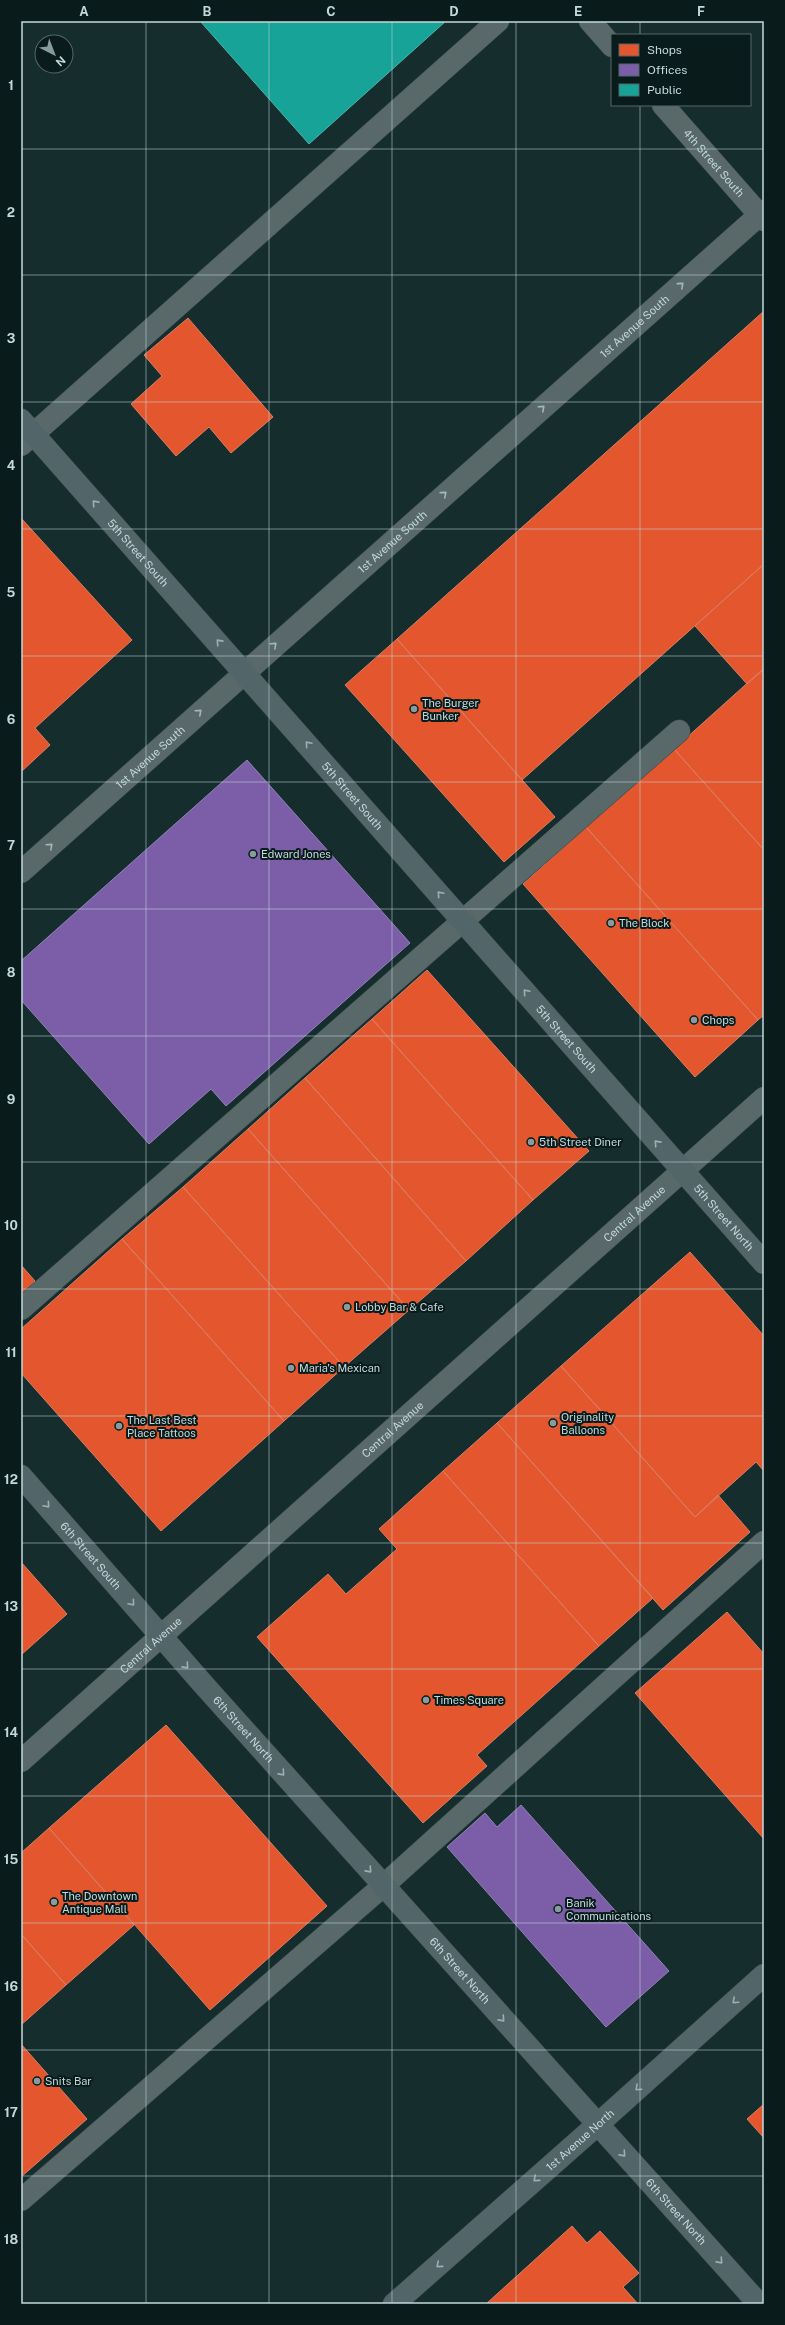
<svg xmlns="http://www.w3.org/2000/svg" width="785" height="2325" font-family="'Public Sans',sans-serif">
<rect width="100%" height="100%" fill="#162d2e"/>
<!-- shops -->
<path fill="#e4572e" stroke="#da7e62" d="M764,311V564L522,780L397,639Z
M188,318L273,417L231,453L209,427L176,456L131,404L162,376L144,355Z
M21,518L132,640L35,728L50,745L21,772Z
M764,564V669L747,684L695,626Z
M397,639L555,817L504,862L345,685Z
M763,669L764,670V850L674,749Z
M674,749L764,850V1015L758,1020L586,827Z
M586,827L758,1020L695,1077L523,884Z
M427,970L589,1151L533,1200L372,1019Z
M372,1019L533,1200L466,1261L305,1078Z
M305,1078L466,1261L409,1310L248,1129Z
M248,1129L409,1310L344,1367L183,1187Z
M183,1187L344,1367L284,1421L122,1239Z
M122,1239L284,1421L161,1531L21,1373V1329Z
M690,1252L764,1336V1471L756,1462L695,1517L561,1366Z
M21,1265L35,1281L21,1294Z
M561,1366L695,1517L718,1495L750,1532L663,1610L497,1423Z
M497,1423L653,1598L599,1646L443,1471Z
M443,1471L599,1646L477,1755L487,1766L423,1823L257,1637L328,1574L346,1594L397,1549L379,1529Z
M21,1562L67,1614L21,1655Z
M727,1612L764,1654V1839L635,1693Z
M166,1725L327,1906L210,2010L49,1828Z
M49,1828L134,1925L66,1985L21,1934V1853Z
M21,1934L66,1985L21,2025Z
M21,2044L87,2119L21,2177Z
M764,2104V2138L747,2119Z
M572,2226L587,2243L600,2231L639,2273L623,2287L638,2304H486Z"/>
<!-- offices -->
<path fill="#7b5ea7" stroke="#9183b6" d="M247,760L410,943L226,1106L211,1089L149,1144L21,1000V961Z
M521,1805L669,1971L606,2027L447,1847L485,1813L497,1827Z"/>
<!-- public -->
<path fill="#17a398" stroke="#4bb3ac" d="M200,21H446L309,144Z"/>
<g fill="none" stroke-linecap="round" stroke-linejoin="round">
<!-- minor casing -->
<g stroke="#374849" stroke-width="23">
<g id="minor">
<path d="M590,21L612,46"/>
<path id="s1" d="M663,105L764,220"/>
<path d="M21,445L498,21"/>
<path id="s2" d="M21,872L764,211"/>
<path d="M21,1309L679,731"/>
<path id="s3" d="M21,1761L764,1098"/>
<path d="M21,2200L383,1886L764,1542"/>
</g>
</g>
<!-- major casing -->
<g stroke="#374849" stroke-width="23">
<g id="major">
<path id="s4" d="M21,420L764,1263"/>
<path id="s5" d="M21,1476L203,1684L759,2304"/>
<path id="s6" d="M394,2304L597,2125L764,1975"/>
</g>
</g>
<!-- minor -->
<use href="#minor" stroke="#59696a" stroke-width="22"/>
<!-- major -->
<use href="#major" stroke="#52666a" stroke-width="22"/>
</g>
<!-- one-way arrows -->
<defs><path id="oneway-chevron" d="M-2-3.5L2.5 0L-2 3.5" fill="none" stroke-width="1.6" stroke-linecap="round" stroke-linejoin="round"/></defs>
<g stroke="#a3b7b8">
<use href="#oneway-chevron" transform="translate(681 285) rotate(-41)"/>
<use href="#oneway-chevron" transform="translate(542 408) rotate(-42)"/>
<use href="#oneway-chevron" transform="translate(444 494) rotate(-41)"/>
<use href="#oneway-chevron" transform="translate(274 645) rotate(-42)"/>
<use href="#oneway-chevron" transform="translate(199 712) rotate(-42)"/>
<use href="#oneway-chevron" transform="translate(50 846) rotate(-42)"/>
</g>
<g stroke="#9bb0b3">
<use href="#oneway-chevron" transform="translate(95 503) rotate(-132)"/>
<use href="#oneway-chevron" transform="translate(219 642) rotate(-132)"/>
<use href="#oneway-chevron" transform="translate(308 744) rotate(-131)"/>
<use href="#oneway-chevron" transform="translate(440 894) rotate(-131)"/>
<use href="#oneway-chevron" transform="translate(526 992) rotate(-131)"/>
<use href="#oneway-chevron" transform="translate(657 1143) rotate(-132)"/>
<use href="#oneway-chevron" transform="translate(47 1505) rotate(49)"/>
<use href="#oneway-chevron" transform="translate(132 1603) rotate(49)"/>
<use href="#oneway-chevron" transform="translate(186 1666) rotate(48)"/>
<use href="#oneway-chevron" transform="translate(282 1773) rotate(48)"/>
<use href="#oneway-chevron" transform="translate(369 1870) rotate(48)"/>
<use href="#oneway-chevron" transform="translate(735 2001) rotate(138)"/>
<use href="#oneway-chevron" transform="translate(502 2019) rotate(48)"/>
<use href="#oneway-chevron" transform="translate(638 2088) rotate(137)"/>
<use href="#oneway-chevron" transform="translate(623 2154) rotate(48)"/>
<use href="#oneway-chevron" transform="translate(536 2179) rotate(139)"/>
<use href="#oneway-chevron" transform="translate(720 2261) rotate(48)"/>
<use href="#oneway-chevron" transform="translate(439 2265) rotate(139)"/>
</g>
<!-- grid -->
<path fill="none" stroke="#c3d8da" stroke-width="1" stroke-opacity="0.55" d="M146,21V2304M269,21V2304M392,21V2304M516,21V2304M640,21V35M640,105V2304M21,149H764M21,275H764M21,402H764M21,529H764M21,656H764M21,782H764M21,909H764M21,1036H764M21,1162H764M21,1289H764M21,1416H764M21,1543H764M21,1669H764M21,1796H764M21,1923H764M21,2050H764M21,2176H764"/>
<!-- markers -->
<g fill="#869c9e" stroke="#0a1b1c" stroke-width="1.5">
<circle cx="414" cy="709" r="4"/>
<circle cx="253" cy="854" r="4"/>
<circle cx="611" cy="923" r="4"/>
<circle cx="694" cy="1020" r="4"/>
<circle cx="531" cy="1142" r="4"/>
<circle cx="347" cy="1307" r="4"/>
<circle cx="291" cy="1368" r="4"/>
<circle cx="553" cy="1423" r="4"/>
<circle cx="119" cy="1426" r="4"/>
<circle cx="426" cy="1700" r="4"/>
<circle cx="54" cy="1902" r="4"/>
<circle cx="558" cy="1909" r="4"/>
<circle cx="37" cy="2081" r="4"/>
</g>
<g text-anchor="middle" dominant-baseline="central" stroke-width="4" stroke-linejoin="round" paint-order="stroke">
<!-- street labels -->
<g font-size="11" fill="#c3d8da" stroke="#0a1b1c">
<text stroke="none"><textPath href="#s1" startOffset="77">4th Street South</textPath></text>
<text stroke="none"><textPath href="#s2" startOffset="821">1st Avenue South</textPath></text>
<text stroke="none"><textPath href="#s2" startOffset="497">1st Avenue South</textPath></text>
<text stroke="none"><textPath href="#s4" startOffset="177">5th Street South</textPath></text>
<text stroke="none"><textPath href="#s2" startOffset="173">1st Avenue South</textPath></text>
<text stroke="none"><textPath href="#s4" startOffset="501">5th Street South</textPath></text>
<text stroke="none"><textPath href="#s4" startOffset="825">5th Street South</textPath></text>
<text stroke="none"><textPath href="#s3" startOffset="822">Central Avenue</textPath></text>
<text stroke="none"><textPath href="#s4" startOffset="1063">5th Street North</textPath></text>
<text stroke="none"><textPath href="#s3" startOffset="498">Central Avenue</textPath></text>
<text stroke="none"><textPath href="#s5" startOffset="106">6th Street South</textPath></text>
<text stroke="none"><textPath href="#s3" startOffset="174">Central Avenue</textPath></text>
<text stroke="none"><textPath href="#s5" startOffset="337">6th Street North</textPath></text>
<text stroke="none"><textPath href="#s5" startOffset="661">6th Street North</textPath></text>
<text stroke="none"><textPath href="#s6" startOffset="248">1st Avenue North</textPath></text>
<text stroke="none"><textPath href="#s5" startOffset="985">6th Street North</textPath></text>
</g>
<!-- poi labels -->
<g font-size="11" fill="#c3d8da" stroke="#0a1b1c" text-anchor="start">
<text x="422" y="703">The Burger<tspan x="422" dy="13">Bunker</tspan></text>
<text x="261" y="854">Edward Jones</text>
<text x="619" y="923">The Block</text>
<text x="702" y="1020">Chops</text>
<text x="539" y="1142">5th Street Diner</text>
<text x="355" y="1307">Lobby Bar &amp; Cafe</text>
<text x="299" y="1368">Maria's Mexican</text>
<text x="561" y="1417">Originality<tspan x="561" dy="13">Balloons</tspan></text>
<text x="127" y="1420">The Last Best<tspan x="127" dy="13">Place Tattoos</tspan></text>
<text x="434" y="1700">Times Square</text>
<text x="62" y="1896">The Downtown<tspan x="62" dy="13">Antique Mall</tspan></text>
<text x="566" y="1903">Banik<tspan x="566" dy="13">Communications</tspan></text>
<text x="45" y="2081">Snits Bar</text>
</g>
</g>
<!-- border -->
<rect width="785" height="2325" fill="none" stroke="#0a1b1c" stroke-width="44"/>
<!-- legend -->
<rect x="611" y="34" width="140" height="72" fill="#0a1b1c" stroke="#546768"/>
<rect x="619" y="44" width="20" height="12" fill="#e4572e" stroke="#546768"/>
<text x="647" y="54" font-size="12" fill="#c3d8da">Shops</text>
<rect x="619" y="64" width="20" height="12" fill="#7b5ea7" stroke="#546768"/>
<text x="647" y="74" font-size="12" fill="#c3d8da">Offices</text>
<rect x="619" y="84" width="20" height="12" fill="#17a398" stroke="#546768"/>
<text x="647" y="94" font-size="12" fill="#c3d8da">Public</text>
<!-- north arrow -->
<g transform="translate(54 54) rotate(138)"><circle r="19" fill="#0a1b1c" stroke="#546768"/>
<path d="M0-3L7 15L0 10L-7 15Z" fill="#869c9e"/>
<text y="-6" font-size="11" font-weight="bold" text-anchor="middle" fill="#c3d8da">N</text>
</g>
<rect x="22" y="22" width="741" height="2281" fill="none" stroke="#c3d8da" stroke-width="1.5"/>
<g font-size="13" text-anchor="middle" font-weight="bold" fill="#c3d8da">
<text x="84" y="16">A</text>
<text x="207" y="16">B</text>
<text x="331" y="16">C</text>
<text x="454" y="16">D</text>
<text x="578" y="16">E</text>
<text x="701" y="16">F</text>
<text x="11" y="90">1</text>
<text x="11" y="217">2</text>
<text x="11" y="343">3</text>
<text x="11" y="470">4</text>
<text x="11" y="597">5</text>
<text x="11" y="724">6</text>
<text x="11" y="850">7</text>
<text x="11" y="977">8</text>
<text x="11" y="1104">9</text>
<text x="11" y="1230">10</text>
<text x="11" y="1357">11</text>
<text x="11" y="1484">12</text>
<text x="11" y="1611">13</text>
<text x="11" y="1737">14</text>
<text x="11" y="1864">15</text>
<text x="11" y="1991">16</text>
<text x="11" y="2117">17</text>
<text x="11" y="2244">18</text>
</g>
</svg>
